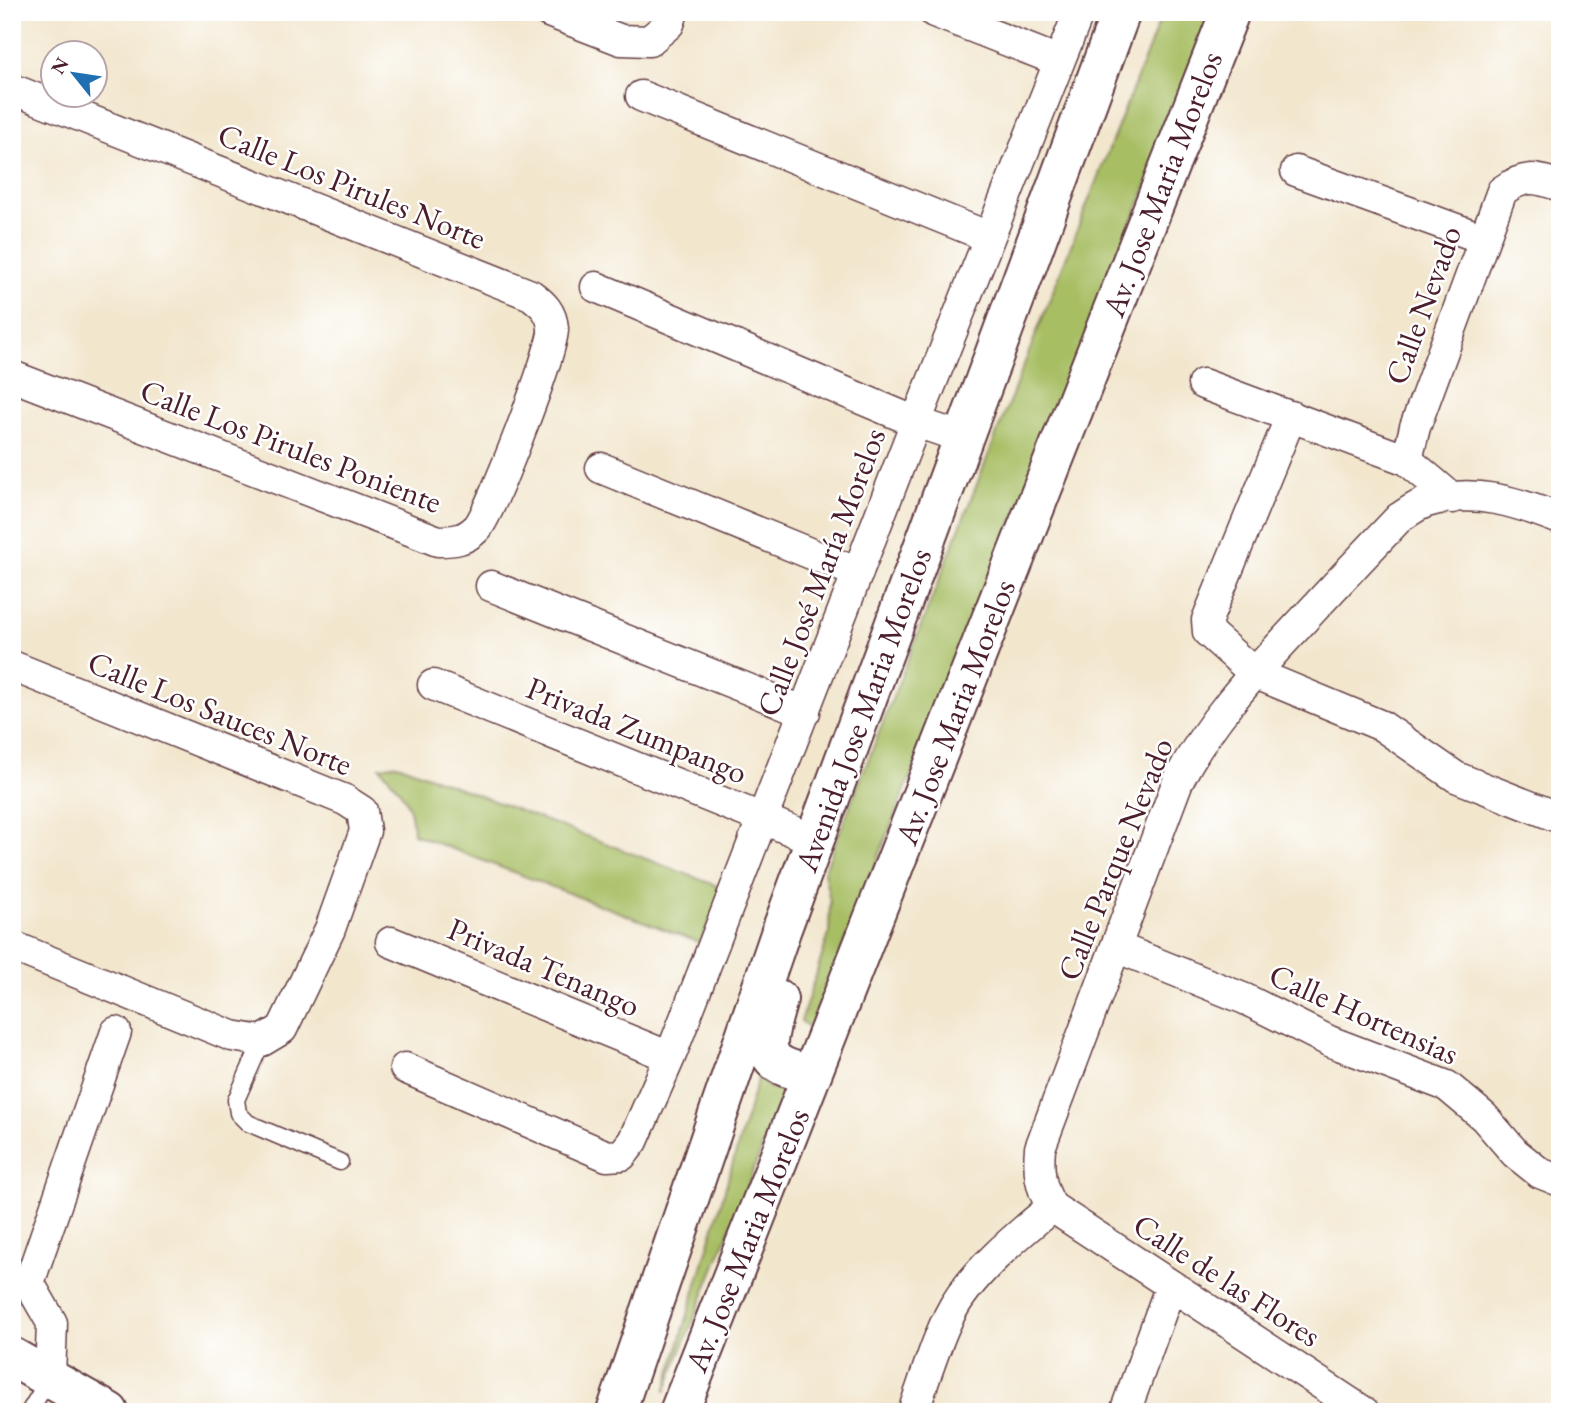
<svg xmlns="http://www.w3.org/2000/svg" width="1572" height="1424" font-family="'EB Garamond',serif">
<rect width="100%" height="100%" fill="#fff"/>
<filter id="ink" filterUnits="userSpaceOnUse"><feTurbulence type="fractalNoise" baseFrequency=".0143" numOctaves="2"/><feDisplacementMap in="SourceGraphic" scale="14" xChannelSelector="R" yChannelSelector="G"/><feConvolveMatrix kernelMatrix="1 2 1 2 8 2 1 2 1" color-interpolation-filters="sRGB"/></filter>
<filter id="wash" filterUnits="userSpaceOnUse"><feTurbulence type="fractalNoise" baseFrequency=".00686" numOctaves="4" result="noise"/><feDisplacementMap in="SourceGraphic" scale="28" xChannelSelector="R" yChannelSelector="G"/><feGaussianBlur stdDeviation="1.57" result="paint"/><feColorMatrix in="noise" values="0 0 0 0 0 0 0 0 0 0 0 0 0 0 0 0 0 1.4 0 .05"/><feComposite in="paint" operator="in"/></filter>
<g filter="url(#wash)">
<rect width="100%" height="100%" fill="#f2e6cd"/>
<!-- green -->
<path fill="#a7be64" stroke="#786e48" stroke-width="2" d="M1163,12H1216L810,1028L801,1021L829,934L830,901L824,872Z
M397,764L723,888L700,943L413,834C413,801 400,791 380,767Z
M758,1078L769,1088L784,1093L665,1392Z"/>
</g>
<g filter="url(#ink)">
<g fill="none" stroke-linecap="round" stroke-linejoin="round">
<!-- lane casing -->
<g stroke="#633d43" stroke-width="19">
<path id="lane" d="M262,1041L236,1100L238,1113L248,1123L340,1162
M29,1412L50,1377"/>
</g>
<!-- street casing -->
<g stroke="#633d43" stroke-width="33">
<path id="street" d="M549,12L621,40L649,41L669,24L673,12
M934,12L1059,61
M12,89L531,295C543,304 552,312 553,329C555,347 490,515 477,528C465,540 455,541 438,541L12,376
M641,96L989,237
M1296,171L1484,239
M596,287L916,422L963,438
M1203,384L1407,460L1452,498
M1291,416L1207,620L1208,632L1254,673L1382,726L1456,777L1560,818
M1407,460L1415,427L1502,191C1524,175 1535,177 1560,186
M601,468L858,573
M491,586L805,712
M12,666L345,800L362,811L365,831L330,929L282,1029L262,1041L232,1036L12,946
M433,685L815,840
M391,942L670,1057
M1116,947L1245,999L1329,1041L1447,1086L1484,1117L1515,1153L1540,1173L1560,1181
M405,1068L607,1156L622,1155L633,1141L670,1057L916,422L1079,12
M29,1283L116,1032
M29,1283L52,1323L50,1377
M913,1412C925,1380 934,1346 949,1316C968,1276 1018,1235 1052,1207
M1125,1412L1171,1285
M1364,1412L1052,1207C1040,1188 1038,1170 1040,1148L1178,781C1208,723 1251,676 1296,628C1330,591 1364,555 1399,518C1407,513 1417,505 1427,502C1474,488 1517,502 1560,519"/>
</g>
<!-- secondary casing -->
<g stroke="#633d43" stroke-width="42">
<path id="secondary" d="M778,999C766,1044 754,1065 812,1074
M12,1357L109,1412
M616,1412L781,931L1121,12
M679,1412L1230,12"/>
</g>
<!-- lane -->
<use href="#lane" stroke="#fff" stroke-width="16"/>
<!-- street -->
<use href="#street" stroke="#fff" stroke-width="30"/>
<!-- secondary -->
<use href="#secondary" stroke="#fff" stroke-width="38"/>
</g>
</g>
<g text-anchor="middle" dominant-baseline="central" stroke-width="5" stroke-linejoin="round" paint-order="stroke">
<!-- street labels -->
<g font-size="32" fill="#4a1f2b" stroke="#fff">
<text transform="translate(1162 184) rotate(-69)">Av. Jose Maria Morelos</text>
<text transform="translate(352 186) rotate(22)">Calle Los Pirules Norte</text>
<text transform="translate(1423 305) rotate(-70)">Calle Nevado</text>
<text transform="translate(291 446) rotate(21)">Calle Los Pirules Poniente</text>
<text transform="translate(821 572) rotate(-69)">Calle José María Morelos</text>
<text transform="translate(863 710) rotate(-70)">Avenida Jose Maria Morelos</text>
<text transform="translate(955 712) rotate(-69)">Av. Jose Maria Morelos</text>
<text transform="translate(220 713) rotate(22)">Calle Los Sauces Norte</text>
<text transform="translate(637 730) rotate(22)">Privada Zumpango</text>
<text transform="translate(1115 859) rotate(-68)">Calle Parque Nevado</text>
<text transform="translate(544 967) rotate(23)">Privada Tenango</text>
<text transform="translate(1364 1014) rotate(24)">Calle Hortensias</text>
<text transform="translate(747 1240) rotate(-68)">Av. Jose Maria Morelos</text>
<text transform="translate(1227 1280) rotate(33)">Calle de las Flores</text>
</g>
</g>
<!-- margin -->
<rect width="1572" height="1424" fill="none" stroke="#fff" stroke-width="42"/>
<!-- north arrow -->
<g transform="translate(74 74) rotate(300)"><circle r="33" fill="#ffffff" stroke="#b7a5aa" stroke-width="2"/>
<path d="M0-5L12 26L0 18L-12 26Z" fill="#1f6fb2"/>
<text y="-10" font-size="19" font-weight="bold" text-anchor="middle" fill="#4a1f2b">N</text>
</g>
</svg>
